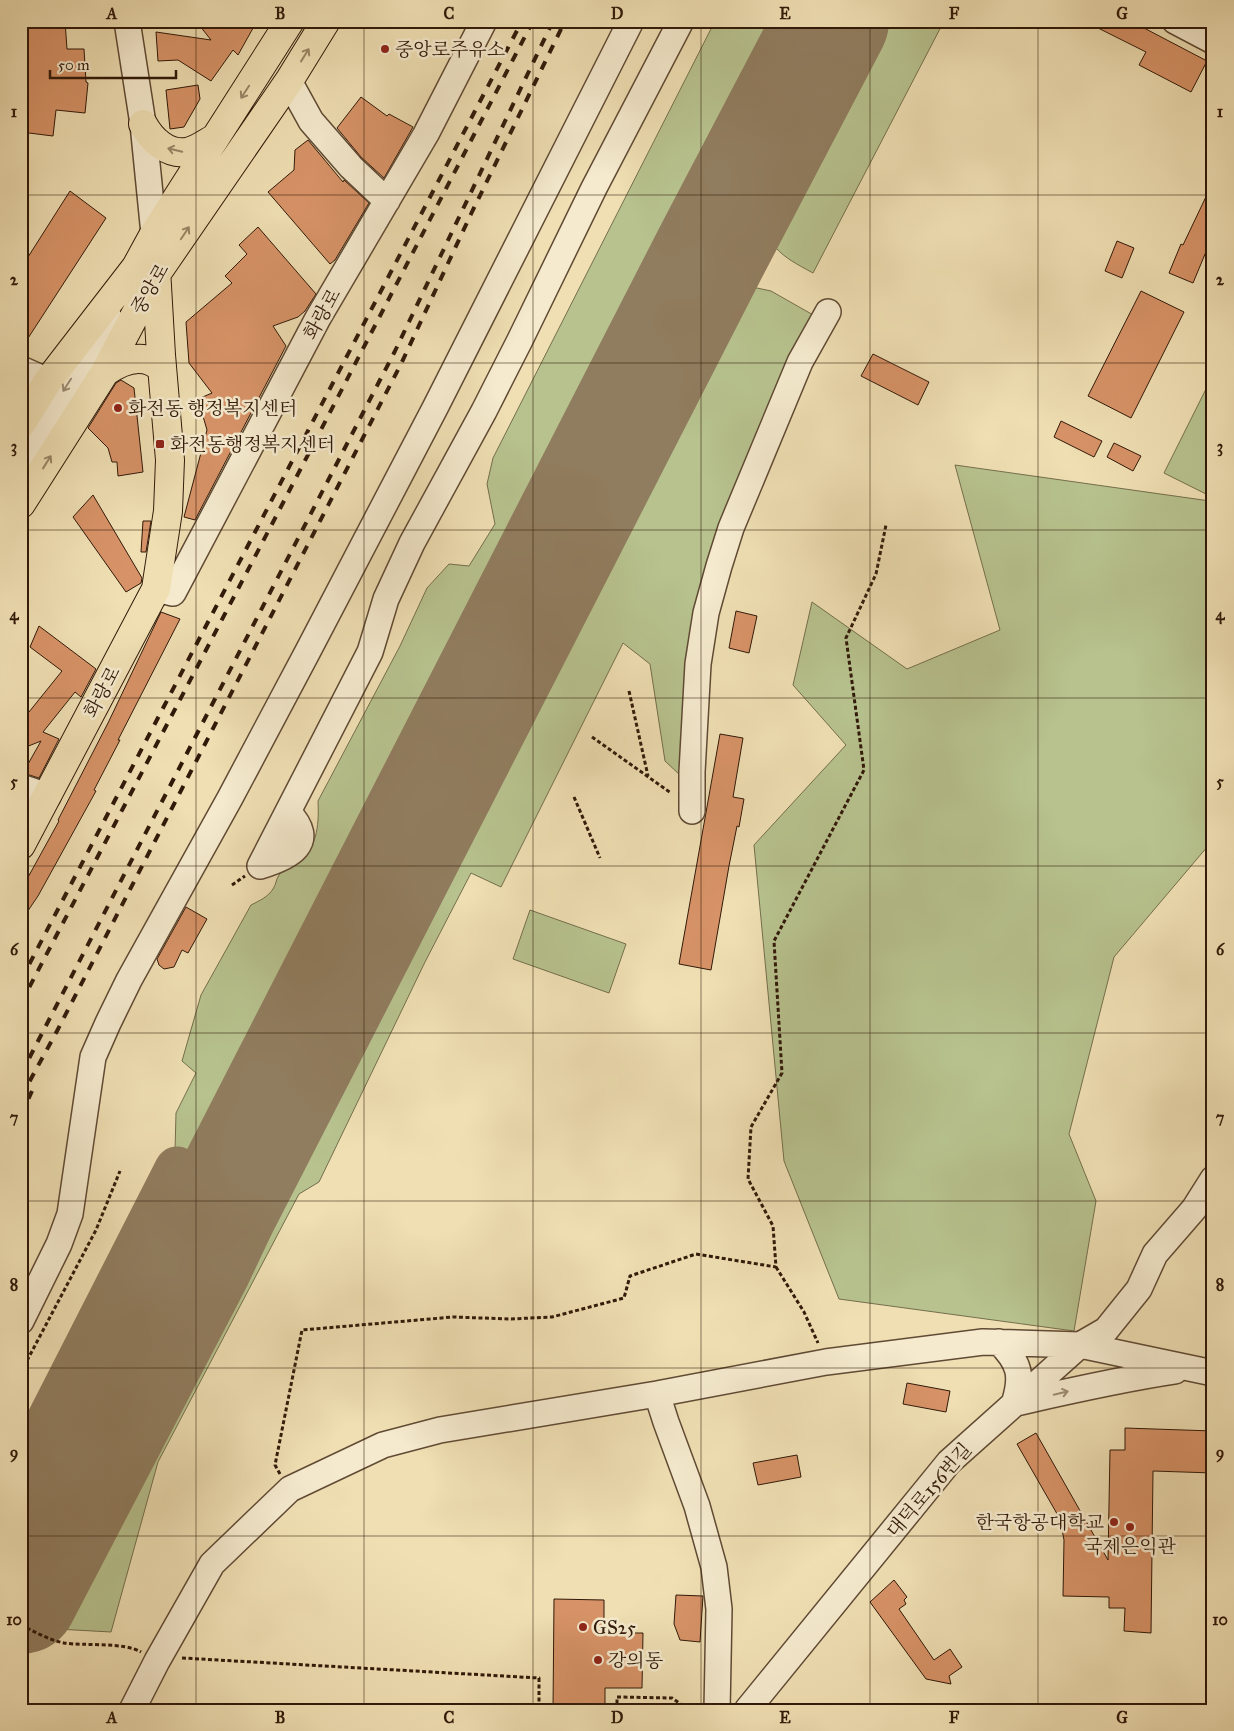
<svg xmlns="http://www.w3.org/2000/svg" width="1234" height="1731" font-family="'IM FELL Great Primer','Noto Serif KR',serif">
<rect width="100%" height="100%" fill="#efdfb3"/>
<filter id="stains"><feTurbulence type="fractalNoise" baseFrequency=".004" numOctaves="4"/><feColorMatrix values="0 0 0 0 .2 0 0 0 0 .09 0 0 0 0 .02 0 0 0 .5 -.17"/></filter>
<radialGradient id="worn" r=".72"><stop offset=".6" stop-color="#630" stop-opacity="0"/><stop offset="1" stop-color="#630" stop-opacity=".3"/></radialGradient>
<!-- green -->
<path fill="#b7c28e" stroke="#746e4c" d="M715,21H808L201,1202L184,1188L195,1165L175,1151L176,1113L196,1073L182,1061L201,995L251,905C259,901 268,897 273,889C276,885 276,879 279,875C286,866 295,866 302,859C318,844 319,822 318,801L400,646L427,588L449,564L469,566L495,524L487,484L493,458Z
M866,21H944L813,273C782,256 761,246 768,206Z
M757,288L771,291L815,316L738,484L681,776L665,761L650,664L623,643L501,887L471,873L425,962L319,1182L299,1194L158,1462L111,1632L57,1629L40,1619L717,307C728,293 739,290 757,288Z
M1207,387L1213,390V486L1208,495L1164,473Z
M955,465L1210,501L1213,496V840L1114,957L1069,1134L1096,1201L1074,1331L839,1299L784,1161L754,845L846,745L793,685L812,602L907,669L1000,630Z
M530,910L626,944L609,993L513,959Z"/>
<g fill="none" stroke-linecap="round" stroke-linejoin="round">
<!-- taxiway -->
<path stroke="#907c5e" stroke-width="45" d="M146,1230C172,1212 183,1232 203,1224C209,1222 214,1216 219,1212
M21,1475L177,1169"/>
<!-- runway -->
<path stroke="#907c5e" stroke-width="114" d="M21,1597L196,1261L219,1212L711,252L832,21"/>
</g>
<!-- building -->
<path fill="#d79367" stroke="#311909" d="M38,21H65L67,49H84L86,82L88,83L85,113L56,110L53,136L21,132V25L38,23Z
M196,21H257L238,55L233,50L211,81L178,60L158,61L156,32L211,40Z
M1084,21H1147L1144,28L1207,61L1191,92L1139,65L1146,52Z
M198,85L200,99L184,127L170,129L166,90Z
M361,97L387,116L389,114L413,127L384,178L361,157L337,128Z
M308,140L343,182L344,180L369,203L335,260L330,264L268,192L294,170L295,150Z
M1213,182V249L1208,247L1193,283L1169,273L1181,244L1183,245Z
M70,191L106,218L21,349V268Z
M258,227L316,294L305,311L298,317L273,326L286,346L195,520L184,517L207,430L198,399L212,393L189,363L186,322L232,283L225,276L247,254L239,245Z
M1117,241L1134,248L1122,278L1105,271Z
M1141,291L1184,312L1131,418L1088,396Z
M873,354L929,382L918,405L861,376Z
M121,380L134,388L143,472L118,476L117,462H112L108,448L88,428L116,383Z
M1061,421L1102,441L1094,457L1054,437Z
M1114,443L1141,456L1133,471L1107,457Z
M93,495L142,578L141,583L126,592L73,517Z
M143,521H151L146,552H141Z
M736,611L757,616L749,653L729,648Z
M161,612L180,619L118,740H120L94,790L96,791L38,896L21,921V890L59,821L58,820L108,723Z
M39,626L96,669L81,697L75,692L43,732L59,739L39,778L23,773L41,741L21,749V704L29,712L62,671L30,647Z
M720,734L743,738L733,797L744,799L739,827L737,826L729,866L711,970L679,964Z
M186,907L207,919L188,953L182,950L174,967L164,969L159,965L157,959Z
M907,1383L950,1391L946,1412L903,1404Z
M1125,1428L1213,1431V1473L1153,1471L1151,1633L1124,1631L1125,1608H1109V1597L1063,1596L1064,1540L1060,1519L1017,1444L1036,1433L1108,1560L1110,1450H1125Z
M797,1455L801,1477L758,1485L753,1463Z
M894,1580L907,1597L904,1600L906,1604L899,1609L934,1660L950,1649L962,1667L949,1676L951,1684L926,1679L870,1602Z
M676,1595L703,1596L700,1642L680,1640L674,1624Z
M554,1599L604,1600V1633H643L642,1688H605V1710H553Z"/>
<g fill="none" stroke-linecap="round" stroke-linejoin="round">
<!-- minor casing -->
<g stroke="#604a34" stroke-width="28">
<path id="minor" d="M127,21L143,124L154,234
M1175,21L1213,41
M289,81L311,121L351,167L387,201
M21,369L48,381
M21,459L40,427L110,319
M156,589L173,593L318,318L426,134L484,21
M21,787L48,796
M692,811V772L698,664L706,613L719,566L731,528L800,362L828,312
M260,866L370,652L386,599L412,543L484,411L520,340L594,188L681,21
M260,866C290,857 318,843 288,812
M21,1321L59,1244L70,1214L93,1057L108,1023L129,980L230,798L308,651L435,408L631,21
M999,1342C1020,1363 1023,1376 1014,1404
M657,1394L666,1422L697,1506L714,1567L719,1609L717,1710
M1016,1403C1069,1391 1121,1379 1175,1371
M132,1710L157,1661L212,1564L290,1489L383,1445L440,1430L657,1394L826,1362L983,1342L1080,1345L1213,1373
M747,1710L949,1462L1080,1345L1106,1330L1139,1289L1155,1254L1194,1209L1213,1179"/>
</g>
<!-- major casing -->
<g stroke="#311909" stroke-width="30">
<path id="major" d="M143,124C151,139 167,155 187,152C197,150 206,143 215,138
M105,372C122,360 145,351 162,369
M21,424L48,381L136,267L154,234L290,21
M21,504L105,372L157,273L289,81L326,21
M21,845L156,589L168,511L170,460L161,355L154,234"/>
</g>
<!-- path -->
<path stroke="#311909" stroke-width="3" stroke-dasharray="4 2.5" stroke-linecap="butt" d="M629,691L648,776
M592,737L671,793
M574,797L600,858
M232,885L245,876
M776,1267L804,1312L818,1343
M21,1372L96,1230L120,1171
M280,1474L275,1465L302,1330L453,1317L511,1319L552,1317L624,1298L630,1276L696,1254L776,1267L773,1226L748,1179L751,1127L782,1073L774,941L864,770L846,638L876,574L886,525
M21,1625C35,1632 49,1640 64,1643C84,1646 125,1642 141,1652
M182,1658L539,1678V1710
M617,1710V1697L672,1698L689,1710"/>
<!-- minor -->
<use href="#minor" stroke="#f5eace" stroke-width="25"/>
<!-- major -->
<use href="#major" stroke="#efdfb3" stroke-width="28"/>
<!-- rail -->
<path stroke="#311909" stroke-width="4" stroke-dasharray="9 9" stroke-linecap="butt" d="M21,980L522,21
M21,1003L271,526L533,21
M21,1074L395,351L553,21
M21,1097L57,1031L401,364L471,214L565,21
M21,1115L32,1091"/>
</g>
<!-- one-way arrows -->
<defs><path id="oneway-shaft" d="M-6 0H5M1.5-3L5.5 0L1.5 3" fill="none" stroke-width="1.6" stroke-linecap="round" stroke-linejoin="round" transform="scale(1.25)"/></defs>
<g stroke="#9a8666">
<use href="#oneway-shaft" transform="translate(305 55) rotate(-58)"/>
<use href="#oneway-shaft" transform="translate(245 92) rotate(123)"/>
<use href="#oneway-shaft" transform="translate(175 150) rotate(-166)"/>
<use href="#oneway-shaft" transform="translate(185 233) rotate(-56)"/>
<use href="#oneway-shaft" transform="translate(47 462) rotate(-58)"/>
</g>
<g stroke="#9d8c75">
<use href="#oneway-shaft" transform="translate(67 385) rotate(123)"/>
<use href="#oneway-shaft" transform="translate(1061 1393) rotate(-13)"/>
</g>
<!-- grid -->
<path fill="none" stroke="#311909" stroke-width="1" stroke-opacity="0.55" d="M196,21V1710M364,21V1710M533,21V1710M701,21V1710M870,21V1710M1038,21V1710M21,195H1213M21,363H1213M21,530H1213M21,698H1213M21,866H1213M21,1033H1213M21,1201H1213M21,1368H1213M21,1536H1213"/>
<!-- markers -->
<g fill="#8f2418" stroke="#f5eace" stroke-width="2">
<circle cx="385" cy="49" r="5"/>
<circle cx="118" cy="408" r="5"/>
<rect x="155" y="439" width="10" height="10" rx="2.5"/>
<circle cx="1114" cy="1522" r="5"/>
<circle cx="1130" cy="1527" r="5"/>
<circle cx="583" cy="1627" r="5"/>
<circle cx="598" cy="1660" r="5"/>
</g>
<g text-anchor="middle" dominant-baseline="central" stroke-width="5" stroke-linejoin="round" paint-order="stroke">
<!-- poi labels -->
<g font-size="19" fill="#311909" stroke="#f5eace" text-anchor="start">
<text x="395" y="49">중앙로주유소</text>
<text x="128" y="408">화전동 행정복지센터</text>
<text x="170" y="444">화전동행정복지센터</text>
<text x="1104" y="1522" text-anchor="end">한국항공대학교</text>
<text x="1130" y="1546" text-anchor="middle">국제은익관</text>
<text x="593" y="1627">GS25</text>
<text x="608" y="1660">강의동</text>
</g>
<!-- street labels -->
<g font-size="19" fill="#311909" stroke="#f5eace">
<text transform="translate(150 289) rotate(-60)">중앙로</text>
<text transform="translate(322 314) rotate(-61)">화랑로</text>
<text transform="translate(102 692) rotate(-62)">화랑로</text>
<text transform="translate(929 1490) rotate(-49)">대덕로156번길</text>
</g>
</g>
<!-- margin -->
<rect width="1234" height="1731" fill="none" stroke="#efdfb3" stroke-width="55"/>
<!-- scale -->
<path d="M50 70v8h126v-8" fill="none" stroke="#311909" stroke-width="2.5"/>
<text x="58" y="70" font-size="15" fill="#311909" stroke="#f5eace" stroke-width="4" paint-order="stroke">50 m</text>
<rect x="28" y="28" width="1178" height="1676" fill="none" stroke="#311909" stroke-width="2"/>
<g font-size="16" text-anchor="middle" font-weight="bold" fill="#311909">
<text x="112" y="19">A</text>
<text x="280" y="19">B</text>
<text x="449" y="19">C</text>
<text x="617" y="19">D</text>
<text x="785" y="19">E</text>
<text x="954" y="19">F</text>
<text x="1122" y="19">G</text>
<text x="14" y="117">1</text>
<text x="1220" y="117">1</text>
<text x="14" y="285">2</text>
<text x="1220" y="285">2</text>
<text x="14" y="452">3</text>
<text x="1220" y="452">3</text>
<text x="14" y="620">4</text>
<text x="1220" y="620">4</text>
<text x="14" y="787">5</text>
<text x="1220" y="787">5</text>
<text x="14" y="955">6</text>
<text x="1220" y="955">6</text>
<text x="14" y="1123">7</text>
<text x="1220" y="1123">7</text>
<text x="14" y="1290">8</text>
<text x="1220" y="1290">8</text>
<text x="14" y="1458">9</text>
<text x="1220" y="1458">9</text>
<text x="14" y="1625">10</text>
<text x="1220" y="1625">10</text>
<text x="112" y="1723">A</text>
<text x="280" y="1723">B</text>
<text x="449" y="1723">C</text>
<text x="617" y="1723">D</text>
<text x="785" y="1723">E</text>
<text x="954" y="1723">F</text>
<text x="1122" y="1723">G</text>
</g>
<rect width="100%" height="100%" filter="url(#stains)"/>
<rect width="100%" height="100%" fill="url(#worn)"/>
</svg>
